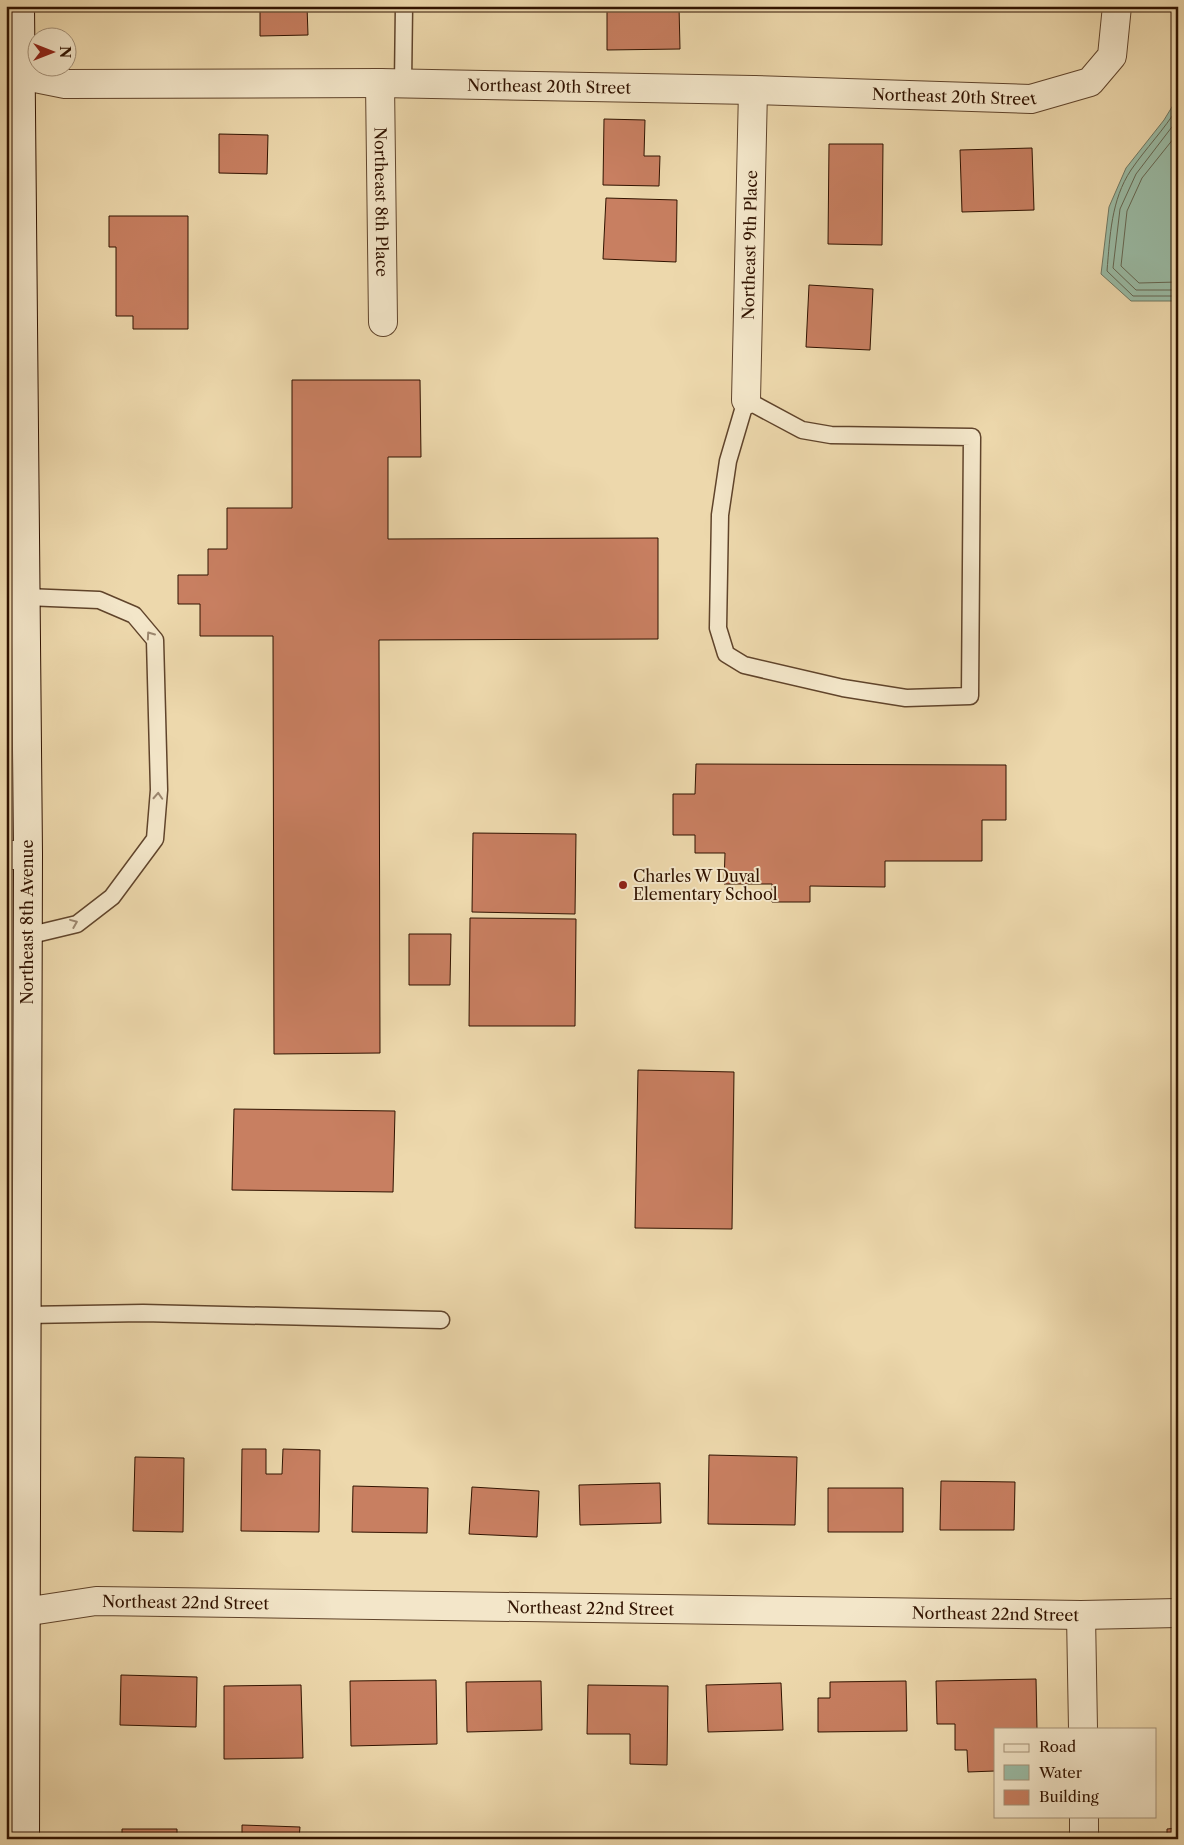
<svg xmlns="http://www.w3.org/2000/svg" width="1184" height="1845" font-family="'Libre Caslon Text',serif">
<rect width="100%" height="100%" fill="#edd8ac"/>
<filter id="stains"><feTurbulence type="fractalNoise" baseFrequency=".004" numOctaves="4"/><feColorMatrix values="0 0 0 0 .2 0 0 0 0 .09 0 0 0 0 .02 0 0 0 .5 -.17"/></filter>
<radialGradient id="worn" r=".72"><stop offset=".6" stop-color="#630" stop-opacity="0"/><stop offset="1" stop-color="#630" stop-opacity=".3"/></radialGradient>
<!-- water -->
<path fill="#9abba5" stroke="#707863" d="M1178,97V301H1131L1101,274L1109,207L1126,168L1164,120Z"/>
<g fill="none" stroke-linecap="round" stroke-linejoin="round">
<!-- shore -->
<path stroke="#666752" stroke-width="1" d="M1178,107C1164,130 1146,148 1131,170C1111,200 1110,236 1107,271L1133,296H1178
M1178,119L1136,174L1120,209L1113,268L1136,290H1178
M1178,133L1142,178L1127,211L1121,266L1139,283L1178,282"/>
</g>
<!-- building -->
<path fill="#c87f61" stroke="#311300" d="M260,6H307L308,35L260,36Z
M607,6H679L680,49L607,50Z
M604,119L645,120L644,156H660L659,186L603,185Z
M219,134L268,135L267,174L219,173Z
M829,144H883L882,245L828,244Z
M1032,148L1034,210L962,212L960,150Z
M606,198L677,200L676,262L603,259Z
M109,216H188V329H133V316H116V247H109Z
M809,285L873,289L870,350L806,347Z
M292,380H420L421,457H388V539L658,538V639L379,640L380,1053L274,1054L273,636H200V604H178V575H208V549H227V508H292Z
M696,764L1006,765V820H982V861H885V887L810,886V902H772V884H724L725,853H695V835H673V794H695Z
M473,833L576,834L575,914L472,912Z
M470,918L576,919L575,1026H469Z
M409,934H451L450,985H409Z
M638,1070L734,1072L732,1229L635,1228Z
M234,1109L395,1111L393,1192L232,1190Z
M242,1449H266V1474H282L283,1449L320,1450L319,1532L241,1531Z
M709,1455L797,1457L795,1525L708,1524Z
M135,1457L184,1458L183,1532L133,1531Z
M941,1481L1015,1482L1014,1530H940Z
M660,1483L661,1523L580,1525L579,1485Z
M353,1486L428,1488L427,1533L352,1532Z
M472,1487L539,1491L537,1537L469,1534Z
M828,1488H903V1532H828Z
M121,1675L197,1677L196,1727L120,1725Z
M1036,1679L1037,1729H995V1771L968,1772L967,1750H955V1724H937L936,1681Z
M436,1680L437,1744L351,1746L350,1681Z
M541,1681L542,1730L467,1732L466,1682Z
M906,1681L907,1731L818,1732V1698H830V1682Z
M781,1683L783,1730L708,1732L706,1685Z
M301,1685L303,1758L224,1759V1686Z
M588,1685L668,1686L667,1765L630,1764V1734H587Z
M242,1825L300,1827L299,1839H242Z
M1178,1828V1839H1167V1829Z
M122,1829H177V1839H122Z
M736,1834L791,1836V1839H735Z"/>
<g fill="none" stroke-linecap="round" stroke-linejoin="round">
<!-- lane casing -->
<g stroke="#60442b" stroke-width="19">
<path id="lane" d="M403,84L404,6
M746,400L802,430L831,435L972,437L970,696L906,698L843,688L744,665L726,654L718,628L720,515L728,461Z
M26,597L99,600L134,615L155,640L159,790L155,839L112,897L77,924L27,936
M26,1315L143,1313L441,1320"/>
</g>
<!-- street casing -->
<g stroke="#60442b" stroke-width="30">
<g id="street">
<path id="s1" d="M6,74L20,75L65,84L380,83L753,90L1031,99L1090,82L1112,56L1117,6"/>
<path id="s2" d="M380,83L383,322"/>
<path id="s3" d="M746,400L753,90"/>
<path d="M6,855H28"/>
<path d="M1081,1615L1083,1729"/>
<path id="s4" d="M6,1624L24,1612L96,1601L1081,1615L1178,1613"/>
<path d="M1084,1816V1839"/>
</g>
</g>
<!-- secondary casing -->
<g stroke="#311300" stroke-width="30">
<path id="secondary" d="M20,6L28,855L25,1839"/>
</g>
<!-- lane -->
<use href="#lane" stroke="#f3e6c9" stroke-width="16"/>
<!-- street -->
<use href="#street" stroke="#f3e6c9" stroke-width="28"/>
<!-- secondary -->
<use href="#secondary" stroke="#f3e6c9" stroke-width="28"/>
</g>
<!-- one-way arrows -->
<defs><path id="oneway-chevron" d="M-2-3.5L2.5 0L-2 3.5" fill="none" stroke-width="1.6" stroke-linecap="round" stroke-linejoin="round" transform="scale(1.25)"/></defs>
<g stroke="#9c876f">
<use href="#oneway-chevron" transform="translate(150 635) rotate(-125)"/>
<use href="#oneway-chevron" transform="translate(158 796) rotate(-87)"/>
<use href="#oneway-chevron" transform="translate(74 923) rotate(-22)"/>
</g>
<!-- markers -->
<circle fill="#8f2418" stroke="#f3e6c9" stroke-width="2" cx="623" cy="885" r="5"/>
<g text-anchor="middle" dominant-baseline="central" stroke-width="4" stroke-linejoin="round" paint-order="stroke">
<!-- street labels -->
<g font-size="16" fill="#311300" stroke="#f3e6c9">
<text stroke="none"><textPath href="#s1" startOffset="544">Northeast 20th Street</textPath></text>
<text stroke="none"><textPath href="#s1" startOffset="949">Northeast 20th Street</textPath></text>
<text stroke="none"><textPath href="#s2" startOffset="119">Northeast 8th Place</textPath></text>
<text stroke="none"><textPath href="#s3" startOffset="155">Northeast 9th Place</textPath></text>
<text transform="translate(27 922) rotate(-90)">Northeast 8th Avenue</text>
<text stroke="none"><textPath href="#s4" startOffset="184">Northeast 22nd Street</textPath></text>
<text stroke="none"><textPath href="#s4" startOffset="589">Northeast 22nd Street</textPath></text>
<text stroke="none"><textPath href="#s4" startOffset="994">Northeast 22nd Street</textPath></text>
</g>
<!-- poi labels -->
<g font-size="16" fill="#311300" stroke="#f3e6c9" text-anchor="start">
<text x="633" y="876">Charles W Duval<tspan x="633" dy="18">Elementary School</tspan></text>
</g>
</g>
<!-- margin -->
<rect width="1184" height="1845" fill="none" stroke="#edd8ac" stroke-width="25"/>
<rect x="8" y="8" width="1169" height="1830" fill="none" stroke="#311300" stroke-width="2.5"/>
<rect x="12" y="12" width="1159" height="1820" fill="none" stroke="#311300"/>
<!-- legend -->
<rect x="994" y="1728" width="162" height="90" fill="#f3e6c9" stroke="#a59279"/>
<rect x="1004" y="1744" width="25" height="8" fill="#f3e6c9" stroke="#a59279"/>
<text x="1039" y="1752" font-size="15" fill="#311300">Road</text>
<rect x="1004" y="1765" width="25" height="15" fill="#9abba5" stroke="#a59279"/>
<text x="1039" y="1778" font-size="15" fill="#311300">Water</text>
<rect x="1004" y="1790" width="25" height="15" fill="#c87f61" stroke="#a59279"/>
<text x="1039" y="1802" font-size="15" fill="#311300">Building</text>
<!-- north arrow -->
<g transform="translate(52 52) rotate(90)"><circle r="24" fill="#f3e6c9" stroke="#a59279"/>
<path d="M0-4L9 19L0 12L-9 19Z" fill="#8f2418"/>
<text y="-8" font-size="14" font-weight="bold" text-anchor="middle" fill="#311300">N</text>
</g>
<rect width="100%" height="100%" filter="url(#stains)"/>
<rect width="100%" height="100%" fill="url(#worn)"/>
</svg>
